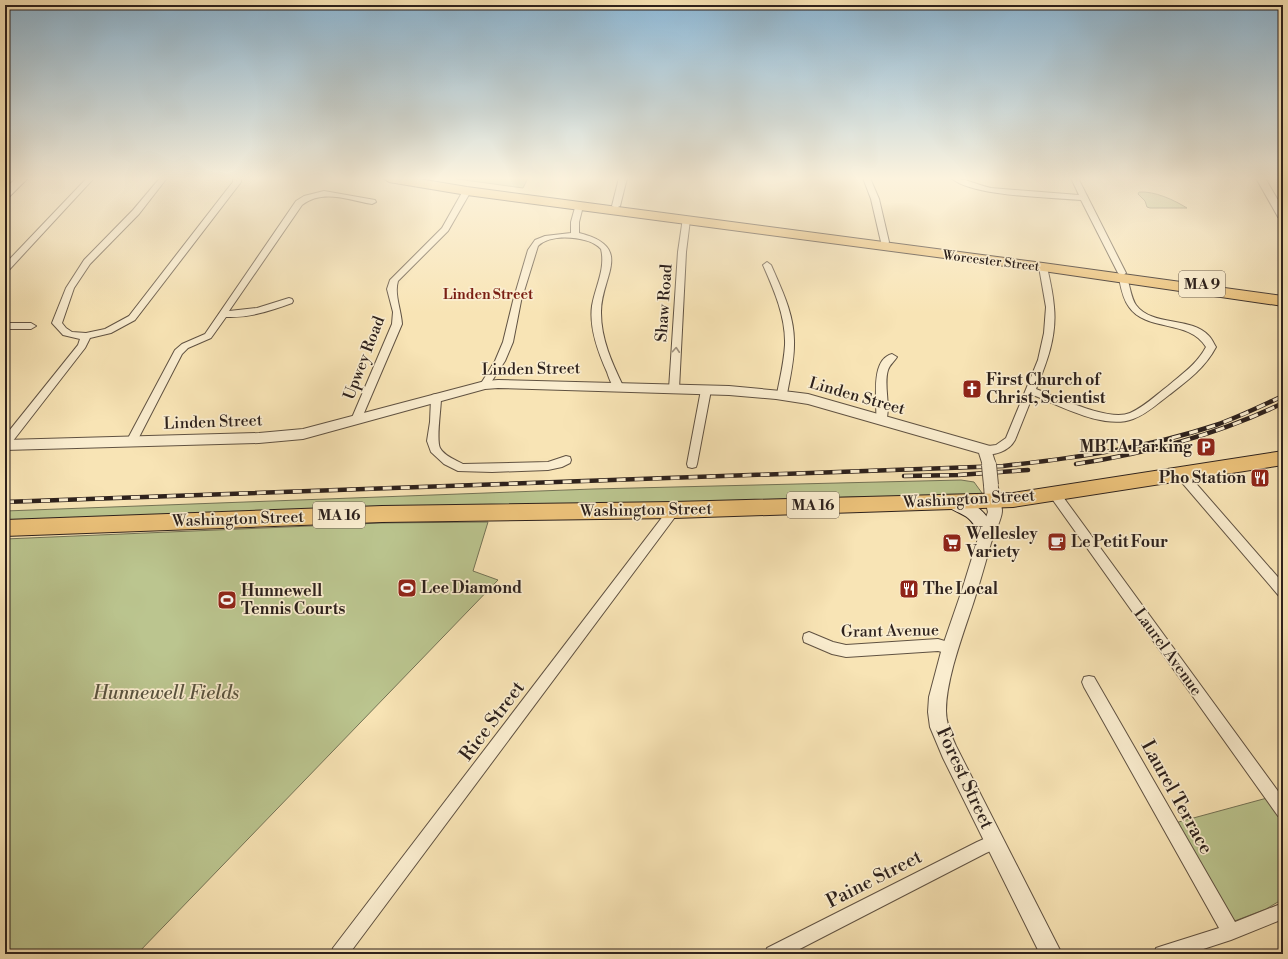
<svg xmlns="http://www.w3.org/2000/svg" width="1288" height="959" font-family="'Libre Bodoni',serif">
<rect width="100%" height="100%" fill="#f8e4b5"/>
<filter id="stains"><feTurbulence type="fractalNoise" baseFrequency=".005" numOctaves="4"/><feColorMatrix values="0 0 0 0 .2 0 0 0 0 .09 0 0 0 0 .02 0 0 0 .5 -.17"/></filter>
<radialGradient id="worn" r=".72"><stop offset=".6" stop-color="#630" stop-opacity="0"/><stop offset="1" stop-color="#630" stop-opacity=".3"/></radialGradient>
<!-- green -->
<path fill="#bbc58f" stroke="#747356" d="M450,178H528L523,188Z
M1139,192C1155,191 1174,200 1187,208H1150L1147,207L1145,201L1138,194Z
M961,480L974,482L982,493L976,497H852L5,523V511L593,489Z
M488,522L473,571L498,580L137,954H5V539L381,523Z
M1267,798L1283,823V899L1266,909L1232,922L1175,823Z"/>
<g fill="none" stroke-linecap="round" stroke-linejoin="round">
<!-- minor casing -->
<g stroke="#605242" stroke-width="2">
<path id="minor" d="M87,178H94L8,271L5,272V264Z
M160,178H167L139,214L90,264L74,288L62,323L66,328L72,332L86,333L105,329L129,316L225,192L233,182V178H241V182L135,320L111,333L90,338L85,348L9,446L5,447V436L78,345L80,339L63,335L52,323L66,288L84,260L133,210Z
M619,178H627L620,206L616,208L612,206Z
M863,178H870L879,199L889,242L888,244H882L881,242L871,199Z
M951,178C965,178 977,185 991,188L1079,195L1071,178H1078L1126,273L1122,276L1118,273L1081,200C1049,197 974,197 951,178Z
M464,189H467L471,191L448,231L398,281C394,294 401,309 402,324L361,420L360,423H352L351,420L392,324L393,312L387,289L390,280L442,228Z
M324,191L375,200L376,202L372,204C348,200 323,189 302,205L229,311L257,308L289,298L292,299L293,301L292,303C270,311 249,318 226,317L211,338L188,348L182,354L135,445H127L126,442L175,350L182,344L205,334L296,201L304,196Z
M1271,199L1283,200V204L1271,203Z
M576,204H579L583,206L579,222V233C636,247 600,277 601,313C601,339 612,363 623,386L618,389C612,388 609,378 607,372C598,352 589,328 592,306C595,287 606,269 601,249C589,236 551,233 538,246L521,301L513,342L505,361L488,387H482L480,385L495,361L503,342L513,301L528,250L535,240L545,236L571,233V222Z
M683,218H686L690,220L686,252L679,389L674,393L669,389L678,252Z
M767,262L771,265C782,290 795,316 794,345C794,361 790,378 787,394L782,398L777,394C780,378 784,362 785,345C786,317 774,290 763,265Z
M1043,264L1047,267C1050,280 1053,294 1054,307C1057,336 1047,362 1036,389C1058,397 1108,422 1130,413C1144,407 1156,395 1168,386C1182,374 1197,364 1206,347C1189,319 1146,332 1129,307C1123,299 1121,288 1119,278L1123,275L1127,278C1130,286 1131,298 1136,305C1152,327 1191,316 1209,336C1212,339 1214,344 1216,347C1205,368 1187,381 1169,395C1157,404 1147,414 1133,419C1104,430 1061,406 1033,395L1015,440C1009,451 994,457 981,453L980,450L981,447L996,445L1006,438L1038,360L1044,333L1046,307L1039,267Z
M5,323H31L36,326L31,329H5Z
M892,354L897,357C894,362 890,364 888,370C883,386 892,409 885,423H877L876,420C878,403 869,360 892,354Z
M706,386L711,390L697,464L696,467L692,468L688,467L687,464L701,390Z
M436,394L440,395L441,398C441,409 436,440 440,448C444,456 456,460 463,464L548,462L566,456L570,457L571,460L570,463L562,467L548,470L492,472L458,471L444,464L431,452L427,441L430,422L431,398L432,395Z
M1182,471L1186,472L1283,583V597L1279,596L1178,478L1177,475L1178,472Z
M1054,489L1058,490L1283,798V819L1278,816L1050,496L1048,493L1050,490Z
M674,505L678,507L680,510L678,513L349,954H331L333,948L670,507Z
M809,632L833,642L846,645L938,639L955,644L957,648L955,652L950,654L938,651L846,657L832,654L804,642L803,638L804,634Z
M1089,676L1094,677L1235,922L1283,903V919L1231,940L1188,954H1154L1156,948L1162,946L1219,928L1084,687L1082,682L1084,677Z
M995,834L1000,837L1003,842L1000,847L986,853L790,954H765L767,948L977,842Z"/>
</g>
<!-- tertiary casing -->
<g stroke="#605242" stroke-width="2">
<path id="tertiary" d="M1256,178H1265L1283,209V220L1278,217Z
M498,380L729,386L792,392L808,394L990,446L996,465L994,469L989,470L984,469L979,453L808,404L776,399L729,395L498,388L485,389L303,439L259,443L5,450V440L259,433L303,429L485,381Z
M991,479L996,481C998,485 1002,506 1002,511C1002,518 994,535 991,543C985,564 979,586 972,607C962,637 946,680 946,711C946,723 951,735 956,746L1062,954H1040L943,758L930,727L928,712L929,697L942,648L962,590L980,532L988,512L985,500L984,485L986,481Z"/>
</g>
<!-- secondary casing -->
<g stroke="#2d211c" stroke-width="2">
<path id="secondary" d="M16,178H28L9,197L5,198V189Z
M952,495C975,503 986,510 995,532L993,537L987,539L981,537C977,530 974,523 968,518C961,512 948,510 944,502L946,497Z"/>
</g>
<!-- primary casing -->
<g stroke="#2d211c" stroke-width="2">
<path id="primary" d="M1283,451V465L1013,507L674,518L382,522L5,536V520L382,506L674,502L1013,493Z"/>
</g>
<!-- trunk casing -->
<g stroke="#2d211c" stroke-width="2">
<path id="trunk" d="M383,178H413L467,187L1043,263L1283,296V306L1043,271L467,195L389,182Z"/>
</g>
<!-- minor -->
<use href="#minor" fill="#faedcf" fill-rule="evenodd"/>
<!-- tertiary -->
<use href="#tertiary" fill="#faedcf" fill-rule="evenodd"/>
<!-- secondary -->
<use href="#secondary" fill="#faedcf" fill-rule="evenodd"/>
<!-- primary -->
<use href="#primary" fill="#ecc27a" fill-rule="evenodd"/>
<!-- trunk -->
<use href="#trunk" fill="#ecc27a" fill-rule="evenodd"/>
<!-- rail casing -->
<g stroke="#2d211c" stroke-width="4.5">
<path id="rail" d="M1076,464C1148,453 1217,435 1283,403
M904,476L958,475L1028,470
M5,502L1003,466C1075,458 1147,448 1216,425C1239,417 1261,406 1283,396"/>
</g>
<!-- rail -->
<use href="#rail" stroke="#faedcf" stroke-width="3" stroke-dasharray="9" stroke-linecap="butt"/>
<!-- tertiary-bridge casing -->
<g stroke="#605242" stroke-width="16" stroke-linecap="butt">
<path id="tertiary-bridge" d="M989,465L991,485"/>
</g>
<!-- tertiary-bridge -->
<use href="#tertiary-bridge" stroke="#faedcf" stroke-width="14"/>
</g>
<!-- one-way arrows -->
<defs><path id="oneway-chevron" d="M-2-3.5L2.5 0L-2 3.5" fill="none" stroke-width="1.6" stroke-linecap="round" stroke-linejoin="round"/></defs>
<use stroke="#9e917e" href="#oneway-chevron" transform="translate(676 350) rotate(-86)"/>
<!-- sky -->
<linearGradient id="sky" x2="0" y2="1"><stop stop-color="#8cb7d5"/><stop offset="0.57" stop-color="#fcf3de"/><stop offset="1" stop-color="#fcf3de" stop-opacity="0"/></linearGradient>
<rect width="1288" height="313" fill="url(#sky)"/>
<!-- icons -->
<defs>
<g id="church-square" transform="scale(1)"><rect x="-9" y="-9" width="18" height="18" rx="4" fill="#8f2418" stroke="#faedcf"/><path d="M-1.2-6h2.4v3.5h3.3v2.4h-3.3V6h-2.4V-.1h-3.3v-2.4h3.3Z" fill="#fff"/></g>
<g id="parking-square" transform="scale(1)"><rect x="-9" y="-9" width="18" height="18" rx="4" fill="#8f2418" stroke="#faedcf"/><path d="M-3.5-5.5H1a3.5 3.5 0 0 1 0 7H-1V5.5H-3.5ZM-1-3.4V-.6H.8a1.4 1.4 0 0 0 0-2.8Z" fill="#fff"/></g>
<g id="restaurant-square" transform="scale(1)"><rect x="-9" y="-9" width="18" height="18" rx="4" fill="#8f2418" stroke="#faedcf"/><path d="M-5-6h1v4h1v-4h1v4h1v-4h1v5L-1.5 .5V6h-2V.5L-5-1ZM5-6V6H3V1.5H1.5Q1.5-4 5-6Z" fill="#fff"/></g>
<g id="cafe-square" transform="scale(1)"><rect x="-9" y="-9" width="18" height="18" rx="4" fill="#8f2418" stroke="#faedcf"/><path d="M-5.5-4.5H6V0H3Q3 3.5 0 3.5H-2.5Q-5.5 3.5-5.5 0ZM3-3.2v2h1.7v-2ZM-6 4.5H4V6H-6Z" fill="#fff"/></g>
<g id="supermarket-square" transform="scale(1)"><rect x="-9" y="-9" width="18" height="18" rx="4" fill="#8f2418" stroke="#faedcf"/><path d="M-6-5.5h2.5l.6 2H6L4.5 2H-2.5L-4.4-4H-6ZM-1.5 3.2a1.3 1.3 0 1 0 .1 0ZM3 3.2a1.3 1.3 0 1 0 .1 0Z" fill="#fff"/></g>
<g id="stadium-square" transform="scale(1)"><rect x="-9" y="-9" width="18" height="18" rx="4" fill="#8f2418" stroke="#faedcf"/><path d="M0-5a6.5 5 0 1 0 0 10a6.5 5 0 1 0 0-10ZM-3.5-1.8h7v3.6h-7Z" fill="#fff"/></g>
</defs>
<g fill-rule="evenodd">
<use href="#church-square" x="972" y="389"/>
<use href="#parking-square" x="1206" y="447"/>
<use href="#restaurant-square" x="1260" y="478"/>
<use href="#cafe-square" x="1057" y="542"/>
<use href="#supermarket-square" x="952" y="543"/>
<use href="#stadium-square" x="407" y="588"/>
<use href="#restaurant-square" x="909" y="589"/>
<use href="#stadium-square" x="227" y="600"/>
</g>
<g text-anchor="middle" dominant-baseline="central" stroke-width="3.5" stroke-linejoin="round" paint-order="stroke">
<!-- far-street labels -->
<g font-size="13" fill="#2d211c" stroke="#faedcf">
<text transform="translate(991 261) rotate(7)">Worcester Street</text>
</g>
<!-- far-neighbourhood labels -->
<g font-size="14" font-weight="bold" fill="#7a1f14" stroke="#faedcf">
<text x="488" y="295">Linden Street</text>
</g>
<!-- shield labels -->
<g fill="#faedcf" stroke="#6a5e52" stroke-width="1">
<rect x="1179" y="271" width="46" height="26" rx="3"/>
<rect x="787" y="492" width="52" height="26" rx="3"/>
<rect x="313" y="502" width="52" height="26" rx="3"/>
</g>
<g font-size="15" font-weight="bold" fill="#2d211c">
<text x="1202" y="284">MA 9</text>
<text x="813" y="505">MA 16</text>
<text x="339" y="515">MA 16</text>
</g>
<!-- street labels -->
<g font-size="16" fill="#2d211c" stroke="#faedcf">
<text transform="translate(664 303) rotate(-86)">Shaw Road</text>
<text transform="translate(364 358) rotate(-69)">Upwey Road</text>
<text transform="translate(531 369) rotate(-1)">Linden Street</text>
<text transform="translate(857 396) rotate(16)">Linden Street</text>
<text transform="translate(213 422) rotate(-2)">Linden Street</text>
<text transform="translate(969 499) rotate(-3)">Washington Street</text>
<text transform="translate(646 510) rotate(-1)">Washington Street</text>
<text transform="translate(238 519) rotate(-2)">Washington Street</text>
<text transform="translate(890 631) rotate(-1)">Grant Avenue</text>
<text transform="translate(1168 652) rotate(54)">Laurel Avenue</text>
</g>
<!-- poi labels -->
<g font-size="16" font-weight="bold" fill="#2d211c" stroke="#faedcf" text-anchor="start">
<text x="986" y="380">First Church of<tspan x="986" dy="18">Christ, Scientist</tspan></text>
<text x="1192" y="447" text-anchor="end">MBTA Parking</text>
<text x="1246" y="478" text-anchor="end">Pho Station</text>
<text x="966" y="534">Wellesley<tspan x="966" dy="18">Variety</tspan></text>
<text x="1071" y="542">Le Petit Four</text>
<text x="421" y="588">Lee Diamond</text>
<text x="923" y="589">The Local</text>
<text x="241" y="591">Hunnewell<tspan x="241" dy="18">Tennis Courts</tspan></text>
</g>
<!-- near-park labels -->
<g font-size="19" font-style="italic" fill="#58523e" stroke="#faedcf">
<text x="166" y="693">Hunnewell Fields</text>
</g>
<!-- near-street labels -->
<g font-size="19" fill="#2d211c" stroke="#faedcf">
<text transform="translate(492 721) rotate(-53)">Rice Street</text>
<text transform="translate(965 778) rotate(65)">Forest Street</text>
<text transform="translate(1177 797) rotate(61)">Laurel Terrace</text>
<text transform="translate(874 879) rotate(-27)">Paine Street</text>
</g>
</g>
<!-- margin -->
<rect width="1288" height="959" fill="none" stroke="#f8e4b5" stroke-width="20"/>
<rect x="6" y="6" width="1276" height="947" fill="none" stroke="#2d211c" stroke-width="2"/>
<rect x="10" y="10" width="1268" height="939" fill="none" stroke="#2d211c"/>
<rect width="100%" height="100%" filter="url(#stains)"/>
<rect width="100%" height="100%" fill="url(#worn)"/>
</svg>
